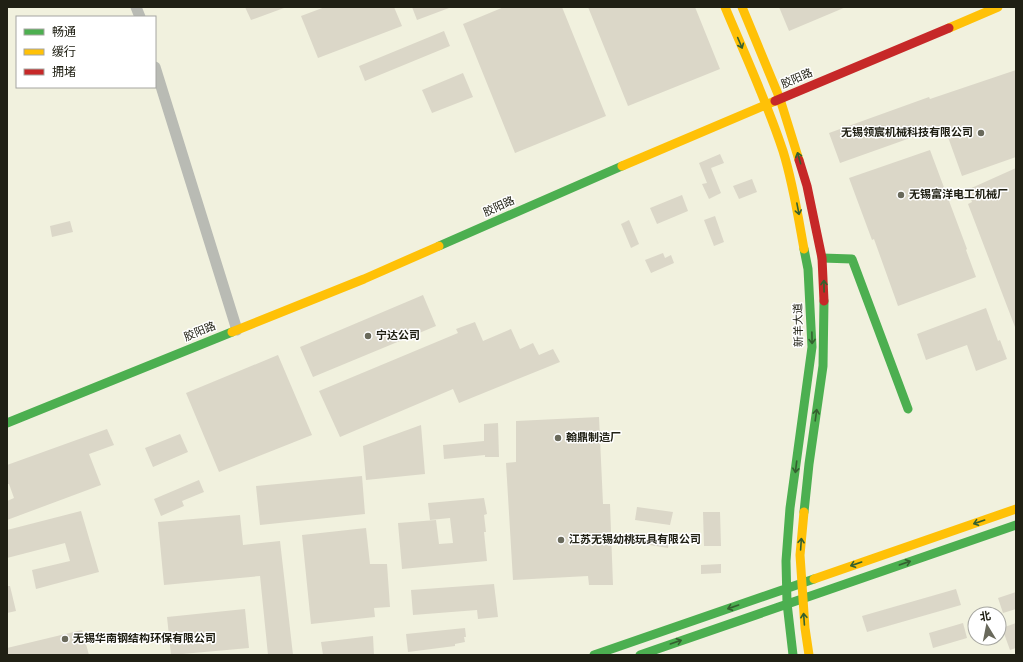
<svg xmlns="http://www.w3.org/2000/svg" width="1023" height="662" font-family="Overpass,'Noto Sans SC',sans-serif">
<rect width="100%" height="100%" fill="#f1f1de"/>
<!-- building -->
<path fill="#dbd7c8" d="M245,7H283L284,8L251,20Z
M325,7H394L402,26L318,58L301,16Z
M412,7H449V8L417,20Z
M504,7H562L606,116L515,153L463,24Z
M588,7H695L720,69L628,106Z
M779,7H846L789,31Z
M444,31L450,46L365,81L359,66Z
M1016,70V157L962,176L944,126L840,163L829,133L929,97L930,99Z
M463,73L473,97L432,113L422,90Z
M930,150L967,249L966,250L976,277L898,306L874,239L872,240L849,178Z
M720,154L724,163L711,168L721,193L709,199L702,184L707,183L699,163Z
M1016,168V327H1015L968,204L972,202L967,190Z
M752,179L757,192L739,199L733,186Z
M682,195L688,211L657,224L650,208Z
M715,216L724,242L714,246L704,220Z
M629,220L639,244L631,248L621,224Z
M70,221L73,232L52,237L50,226Z
M663,253L665,258L671,255L674,263L651,273L645,260Z
M423,295L436,326L313,377L300,347Z
M986,308L998,341L1000,340L1007,359L976,371L967,345L926,360L917,334Z
M475,322L483,341L511,329L520,349L533,343L539,355L553,349L560,362L459,403L453,389L340,437L319,391L458,333L456,329Z
M278,355L312,435L219,472L186,393Z
M599,417L603,504H610L613,585H589L588,576L513,580L506,463L516,462V421Z
M498,423L499,457H485V455L444,459L443,445L484,441V424Z
M421,425L425,474L366,480L363,446Z
M107,429L114,445L89,454L101,485L7,520V501L14,498L9,484H7V465Z
M180,434L188,452L153,467L145,448Z
M362,476L365,514L260,525L256,486Z
M199,480L204,492L182,501L184,506L161,516L154,499Z
M484,498L487,514L484,515L486,532H484L487,561L402,569L398,523L436,520L439,544L453,543L450,518L430,520L428,503Z
M637,507L673,512L670,525L635,520Z
M81,511L99,572L36,589L32,570L70,561L65,543L7,558V530Z
M703,512H720L721,546H704Z
M240,515L243,545L280,541L293,655H268L260,576L164,585L158,522Z
M366,528L370,564H387L390,607L374,608L375,617L311,624L302,535Z
M633,534L669,540L668,548L632,542Z
M721,564V573L701,574V565Z
M494,584L498,617L478,619L477,610L413,615L411,590Z
M7,586H10L16,611L7,613Z
M956,589L961,605L867,632L862,616Z
M1016,592V609L1003,613L998,598Z
M245,609L249,648L171,655L167,617Z
M963,623L967,638L933,648L929,633Z
M1016,623V648L1010,650L1002,628Z
M465,628L466,637H464L465,642L455,644V646L408,652L406,634Z
M82,630L89,655H7V648Z
M373,636L374,655H323L321,642Z"/>
<g fill="none" stroke-linecap="round" stroke-linejoin="round">
<!-- street -->
<path stroke="#b9bbb4" stroke-width="11" d="M136,7L140,17
M155,67L237,330"/>
<!-- fast -->
<path stroke="#4caf50" stroke-width="9" d="M439,246L622,166
M822,258L852,259L908,409
M7,423L232,332
M804,512L809,464L823,366L824,301
M594,655L814,579
M640,655L1016,525
M793,655L787,603L786,561L790,508L812,347L808,269L804,249"/>
<!-- slow -->
<path stroke="#ffc107" stroke-width="9" d="M725,7C745,55 767,102 783,151C793,183 798,216 804,249
M742,7L780,99L799,160
M949,28L998,7
M622,166L775,101
M232,332L364,279L439,246
M804,512L800,555L805,628L809,655
M814,579L1016,509"/>
<!-- jam -->
<path stroke="#c62828" stroke-width="9" d="M775,101L949,28
M799,160L807,186L822,258L824,301"/>
</g>
<!-- one-way arrows -->
<defs><path id="oneway-shaft" d="M-6 0H5M1.5-3L5.5 0L1.5 3" fill="none" stroke-width="1.6" stroke-linecap="round" stroke-linejoin="round"/></defs>
<g stroke="#34602f">
<use href="#oneway-shaft" transform="translate(740 43) rotate(67)"/>
<use href="#oneway-shaft" transform="translate(799 158) rotate(-106)"/>
<use href="#oneway-shaft" transform="translate(798 209) rotate(79)"/>
<use href="#oneway-shaft" transform="translate(824 286) rotate(-91)"/>
<use href="#oneway-shaft" transform="translate(812 338) rotate(89)"/>
<use href="#oneway-shaft" transform="translate(816 415) rotate(-82)"/>
<use href="#oneway-shaft" transform="translate(796 467) rotate(97)"/>
<use href="#oneway-shaft" transform="translate(979 522) rotate(161)"/>
<use href="#oneway-shaft" transform="translate(801 544) rotate(-86)"/>
<use href="#oneway-shaft" transform="translate(905 563) rotate(-19)"/>
<use href="#oneway-shaft" transform="translate(856 564) rotate(161)"/>
<use href="#oneway-shaft" transform="translate(733 607) rotate(161)"/>
<use href="#oneway-shaft" transform="translate(804 619) rotate(-94)"/>
<use href="#oneway-shaft" transform="translate(676 642) rotate(-19)"/>
</g>
<!-- markers -->
<g fill="#69695b" stroke="#fff" stroke-width="1.5">
<circle cx="981" cy="133" r="4"/>
<circle cx="901" cy="195" r="4"/>
<circle cx="368" cy="336" r="4"/>
<circle cx="558" cy="438" r="4"/>
<circle cx="561" cy="540" r="4"/>
<circle cx="65" cy="639" r="4"/>
</g>
<g text-anchor="middle" dominant-baseline="central" stroke-width="3" stroke-linejoin="round" paint-order="stroke">
<!-- street labels -->
<g font-size="11" fill="#202014" stroke="#fff">
<text transform="translate(797 79) rotate(-23)">胶阳路</text>
<text transform="translate(499 207) rotate(-24)">胶阳路</text>
<text transform="translate(799 325) rotate(-91)">新羊大道</text>
<text transform="translate(200 332) rotate(-22)">胶阳路</text>
</g>
<!-- poi labels -->
<g font-size="11" font-weight="bold" fill="#202014" stroke="#fff" text-anchor="start">
<text x="973" y="133" text-anchor="end">无锡领宸机械科技有限公司</text>
<text x="909" y="195">无锡富洋电工机械厂</text>
<text x="376" y="336">宁达公司</text>
<text x="566" y="438">翰鼎制造厂</text>
<text x="569" y="540">江苏无锡幼桃玩具有限公司</text>
<text x="73" y="639">无锡华南钢结构环保有限公司</text>
</g>
</g>
<!-- border -->
<rect width="1023" height="662" fill="none" stroke="#202014" stroke-width="16"/>
<!-- legend -->
<rect x="16" y="16" width="140" height="72" fill="#ffffff" stroke="#a6a6a1"/>
<rect x="24" y="29" width="20" height="6" fill="#4caf50" stroke="#a6a6a1"/>
<text x="52" y="36" font-size="12" fill="#202014">畅通</text>
<rect x="24" y="49" width="20" height="6" fill="#ffc107" stroke="#a6a6a1"/>
<text x="52" y="56" font-size="12" fill="#202014">缓行</text>
<rect x="24" y="69" width="20" height="6" fill="#c62828" stroke="#a6a6a1"/>
<text x="52" y="76" font-size="12" fill="#202014">拥堵</text>
<!-- north arrow -->
<g transform="translate(987 626) rotate(350)"><circle r="19" fill="#ffffff" stroke="#a6a6a1"/>
<path d="M0-3L7 15L0 10L-7 15Z" fill="#69695b"/>
<text y="-6" font-size="11" font-weight="bold" text-anchor="middle" fill="#202014">北</text>
</g>
</svg>
